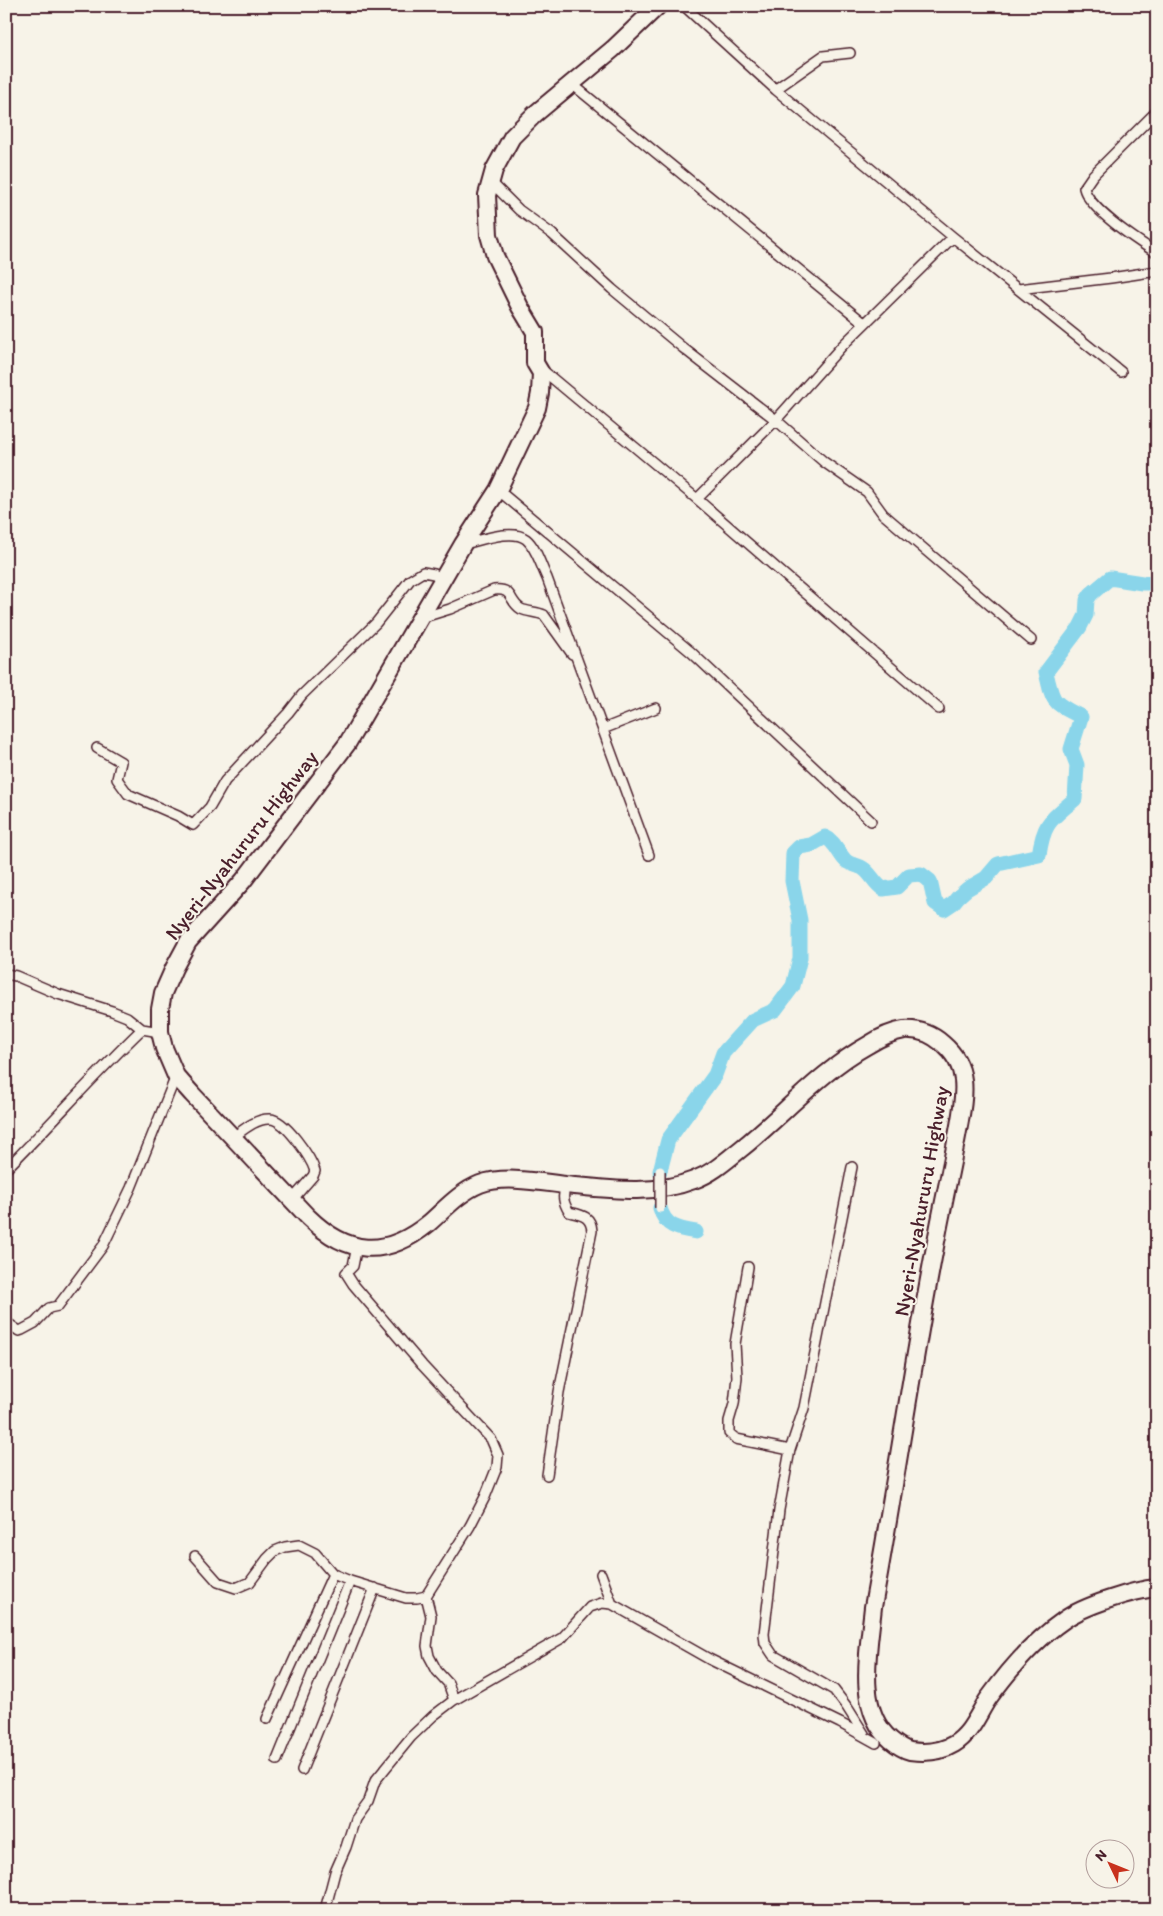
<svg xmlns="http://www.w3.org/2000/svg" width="1163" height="1916" font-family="Itim,sans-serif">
<rect width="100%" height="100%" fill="#f7f3e8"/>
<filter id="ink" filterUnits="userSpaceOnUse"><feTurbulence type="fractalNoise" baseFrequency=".02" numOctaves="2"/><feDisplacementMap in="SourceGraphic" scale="10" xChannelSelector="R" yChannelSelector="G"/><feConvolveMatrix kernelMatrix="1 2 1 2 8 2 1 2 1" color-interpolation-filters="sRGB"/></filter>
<g filter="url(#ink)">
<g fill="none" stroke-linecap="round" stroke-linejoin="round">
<!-- river -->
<path stroke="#8ad5ea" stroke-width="15" d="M660,1171L668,1140L715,1075L723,1053L753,1020L775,1010L793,986L800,958V920L792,881L793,853L799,847L811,845L825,837C835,841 838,853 846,861C851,865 859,865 864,869C872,875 874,883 883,889L897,887L909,875L921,874L930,881L935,903L944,909L953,903L958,897L967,889L986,878L998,864L1039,855C1044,821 1051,820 1075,799L1077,765L1071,749L1081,717C1053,702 1053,704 1046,672L1080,627L1086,615L1087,600L1091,594L1110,578L1142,583H1157
M660,1208C665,1227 678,1229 696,1232"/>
<!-- street casing -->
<g stroke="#4a1f2b" stroke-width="12">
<path id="street" d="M684,6L776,90L953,237L1121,372
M572,84L864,323
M776,89L823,56L850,53
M1157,111L1093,175L1084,188C1089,209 1138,241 1157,253
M490,181L519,210L552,234L612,289L683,348L776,420L824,462L867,492L883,514L1031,640
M1018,289L1111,278L1157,271
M540,368L697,499L939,709
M498,490L691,652L871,821
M697,499L776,420L842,346L953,237
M463,544C479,541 512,528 526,539C536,547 541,566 547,578L649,855
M421,618L450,609L494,590C514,588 508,601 521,609C528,612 537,612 544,615L572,654
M603,729L656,708
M97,748L121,762L117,779L128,794L178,816L193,825L210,807L225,781L288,713L302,695L376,623L410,580L423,572L434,574L443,580
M6,974L16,976L58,994L112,1011L127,1017L142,1029L160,1032
M232,1138C242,1131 256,1118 270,1119C285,1119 311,1158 315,1171L313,1176L292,1200
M852,1167L804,1408L790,1450L779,1510L764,1634L765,1643L773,1655L834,1690L847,1707L864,1734
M6,1169C52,1123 95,1074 142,1029
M357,1246L353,1266L346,1273L353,1284L422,1365L491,1439L498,1455L497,1467L485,1497L470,1526L426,1596
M748,1267L735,1344L737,1377L734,1404L729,1421V1433L736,1439L790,1450
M6,1322L19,1331L22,1330L35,1323L49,1308L58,1306L103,1246L131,1188L176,1076
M547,1475L559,1392L592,1231C591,1216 582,1215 569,1212C563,1202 562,1196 566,1185
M195,1556L218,1582L236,1588L250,1582L267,1559L275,1551L285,1547L299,1545L315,1553L333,1574L350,1581L406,1598H417L426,1596L431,1616L427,1646L429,1656L437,1671L448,1683L454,1700
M601,1574L612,1604
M267,1719L333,1574
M277,1760L350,1581
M302,1770L375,1588
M325,1910L335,1872L346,1847L355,1819L368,1801L375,1781L411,1737L433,1716L454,1700L562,1638L590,1607L602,1603L612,1604L709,1659L840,1723L876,1743"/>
</g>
<!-- highway casing -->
<g stroke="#4a1f2b" stroke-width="20">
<path id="highway" d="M658,6L613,49L535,114L512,137L494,170L487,195L489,235L495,256L520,307L535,332V363L541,373L540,393L537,408L498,490L463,544L347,744L243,881L188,942L174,968L163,993L160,1009V1032L164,1048L176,1076L192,1094L308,1217C347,1255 385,1259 429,1223C445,1209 460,1192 480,1184C504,1175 540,1182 565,1185C607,1189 653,1196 694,1180C713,1173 727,1160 742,1148C784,1114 821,1071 868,1045C879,1038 891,1032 904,1030C932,1028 960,1052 963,1080C965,1096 961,1115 958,1131C951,1170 942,1208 935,1247C912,1366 895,1487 873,1607C869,1648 855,1710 891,1740C897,1745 902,1749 910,1751C925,1753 941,1752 954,1744C971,1734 978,1714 988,1699C1009,1670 1035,1640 1064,1620C1083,1606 1133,1590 1157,1588"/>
</g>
<!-- street -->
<use href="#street" stroke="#f7f3e8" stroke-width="9"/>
<!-- highway -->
<use href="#highway" stroke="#f7f3e8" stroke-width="16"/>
<!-- street-bridge casing -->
<g stroke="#4a1f2b" stroke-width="12" stroke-linecap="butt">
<path id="street-bridge" d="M660,1171V1208"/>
</g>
<!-- street-bridge -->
<use href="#street-bridge" stroke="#f7f3e8" stroke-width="9"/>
</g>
</g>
<g text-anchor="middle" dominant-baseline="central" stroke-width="4" stroke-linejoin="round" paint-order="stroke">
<!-- street labels -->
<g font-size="21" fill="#4a1f2b" stroke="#f7f3e8">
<text transform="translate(241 845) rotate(-52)">Nyeri-Nyahururu Highway</text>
<text transform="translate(921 1201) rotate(-80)">Nyeri-Nyahururu Highway</text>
</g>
</g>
<!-- margin -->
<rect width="1163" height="1916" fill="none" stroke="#f7f3e8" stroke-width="25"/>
<rect x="12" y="12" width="1138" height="1891" fill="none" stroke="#4a1f2b" stroke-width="2" filter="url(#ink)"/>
<!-- north arrow -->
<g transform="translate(1110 1864) rotate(313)"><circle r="24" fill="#f7f3e8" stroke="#b29e9c"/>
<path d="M0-4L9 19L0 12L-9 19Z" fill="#c8321e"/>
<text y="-8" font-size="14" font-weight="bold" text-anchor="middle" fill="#4a1f2b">N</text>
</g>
</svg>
